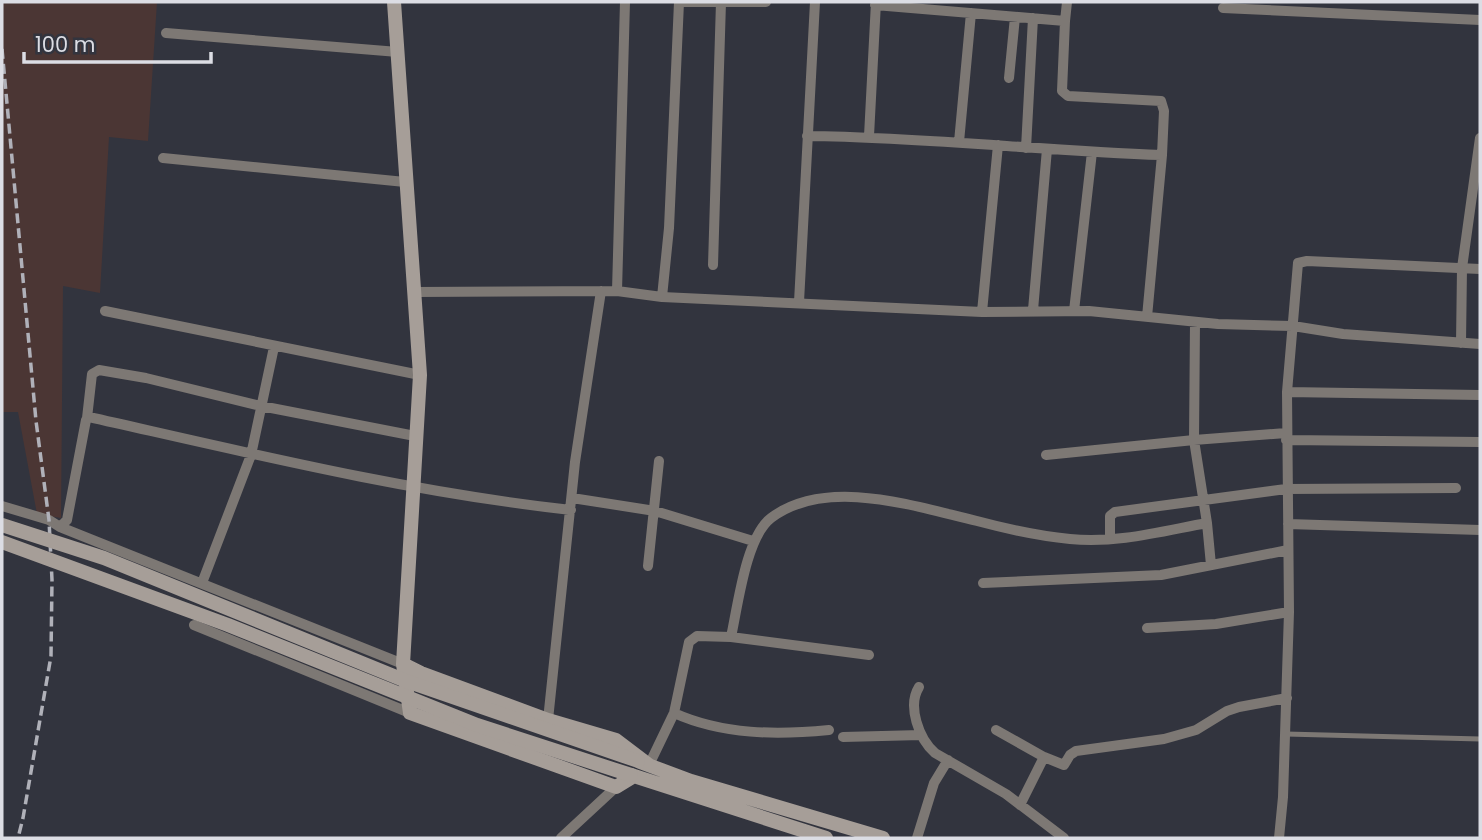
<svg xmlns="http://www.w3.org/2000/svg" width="1482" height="840" font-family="Poppins,sans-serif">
<rect width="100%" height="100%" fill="#32343e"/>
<!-- industrial -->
<path fill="#4b3634" d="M2,2H157L148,141L109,137L100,293L63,286L61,518L37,514L18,412H2Z"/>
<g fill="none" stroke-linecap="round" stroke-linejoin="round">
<!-- lane -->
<path stroke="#7d7874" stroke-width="5" d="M1286,734L1480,739"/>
<!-- street -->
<path stroke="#7d7874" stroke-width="10" d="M685,2H766
M875,5L1065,21L1062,91L1068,96L1161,101L1164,111L1162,155
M1223,8L1480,20
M1065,21L1067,2
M166,33L398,52
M1009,78L1015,17
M807,136C925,137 1043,151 1162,155L1147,317
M869,136L876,2
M959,142L971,13
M1026,148L1033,18
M163,158L405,182
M713,265L721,2
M617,291L625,2
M415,292L617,291L662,297L982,312L1089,311L1218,324L1293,326L1343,334L1480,344
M662,297L669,228L679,2
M799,302L815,2
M1033,310L1047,149
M105,311L420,375
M1074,311L1092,152
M982,312L998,145
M1195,322L1194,440L1207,523L1211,565
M1461,343L1462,268L1480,138
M1287,392L1480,395
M87,418L92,374L99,370L146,378L261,406L415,436
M1286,440L1480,442
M1046,455L1194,440L1286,433
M572,498L655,511L753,541
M2,506L49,520L60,527L67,520L86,420L89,417C249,453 408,492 571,510
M1288,524L1480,530
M60,527L403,664
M1110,539V516L1115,512L1286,489L1456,488
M648,566L659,461
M202,583L251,455L274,347
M983,583L1161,575L1288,550
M194,625L410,713
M1147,628L1216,624L1289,612
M731,637L869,655
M919,687C907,706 919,739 935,753L1006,794L1064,838
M674,713C723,735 777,735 829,730
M548,720L575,462L601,291
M996,730L1044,757L1020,805
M843,737L921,735
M1044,757L1064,765L1070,755L1076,751L1164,739L1196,730L1227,711L1239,707L1287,698
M649,765L674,713L689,642L697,636L731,637C738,605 746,537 771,518C827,476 916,507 977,521C1007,529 1039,536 1070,539C1116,544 1163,531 1207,523
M561,838L616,787
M917,838L934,783L948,760
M1279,838L1283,797L1289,612L1287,392L1298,263L1307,261L1480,269"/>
<!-- secondary -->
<path stroke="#a69e98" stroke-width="14" d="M394,2L420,375L403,664L410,713L616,787L634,776
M403,664L421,673L548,720L616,740L649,765
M640,762L691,781L883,838
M631,775L826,838"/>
<!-- rail -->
<path stroke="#b0b1b9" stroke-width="3.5" stroke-dasharray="10 5" stroke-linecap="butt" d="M2,49L36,421L49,520L52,580L51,656L23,818L18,838"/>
<!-- secondary-bridge -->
<path stroke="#a69e98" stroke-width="14" d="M2,525L104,558L406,681L638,761
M2,542L228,625L477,725L631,775"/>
</g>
<!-- border -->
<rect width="1482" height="840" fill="none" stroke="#dcdde4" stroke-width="7"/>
<!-- scale -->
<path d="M24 52v10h187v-10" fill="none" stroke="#dcdde4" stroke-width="3.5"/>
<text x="35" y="52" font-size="21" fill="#dcdde4" stroke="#32343e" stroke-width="5" paint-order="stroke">100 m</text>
</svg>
